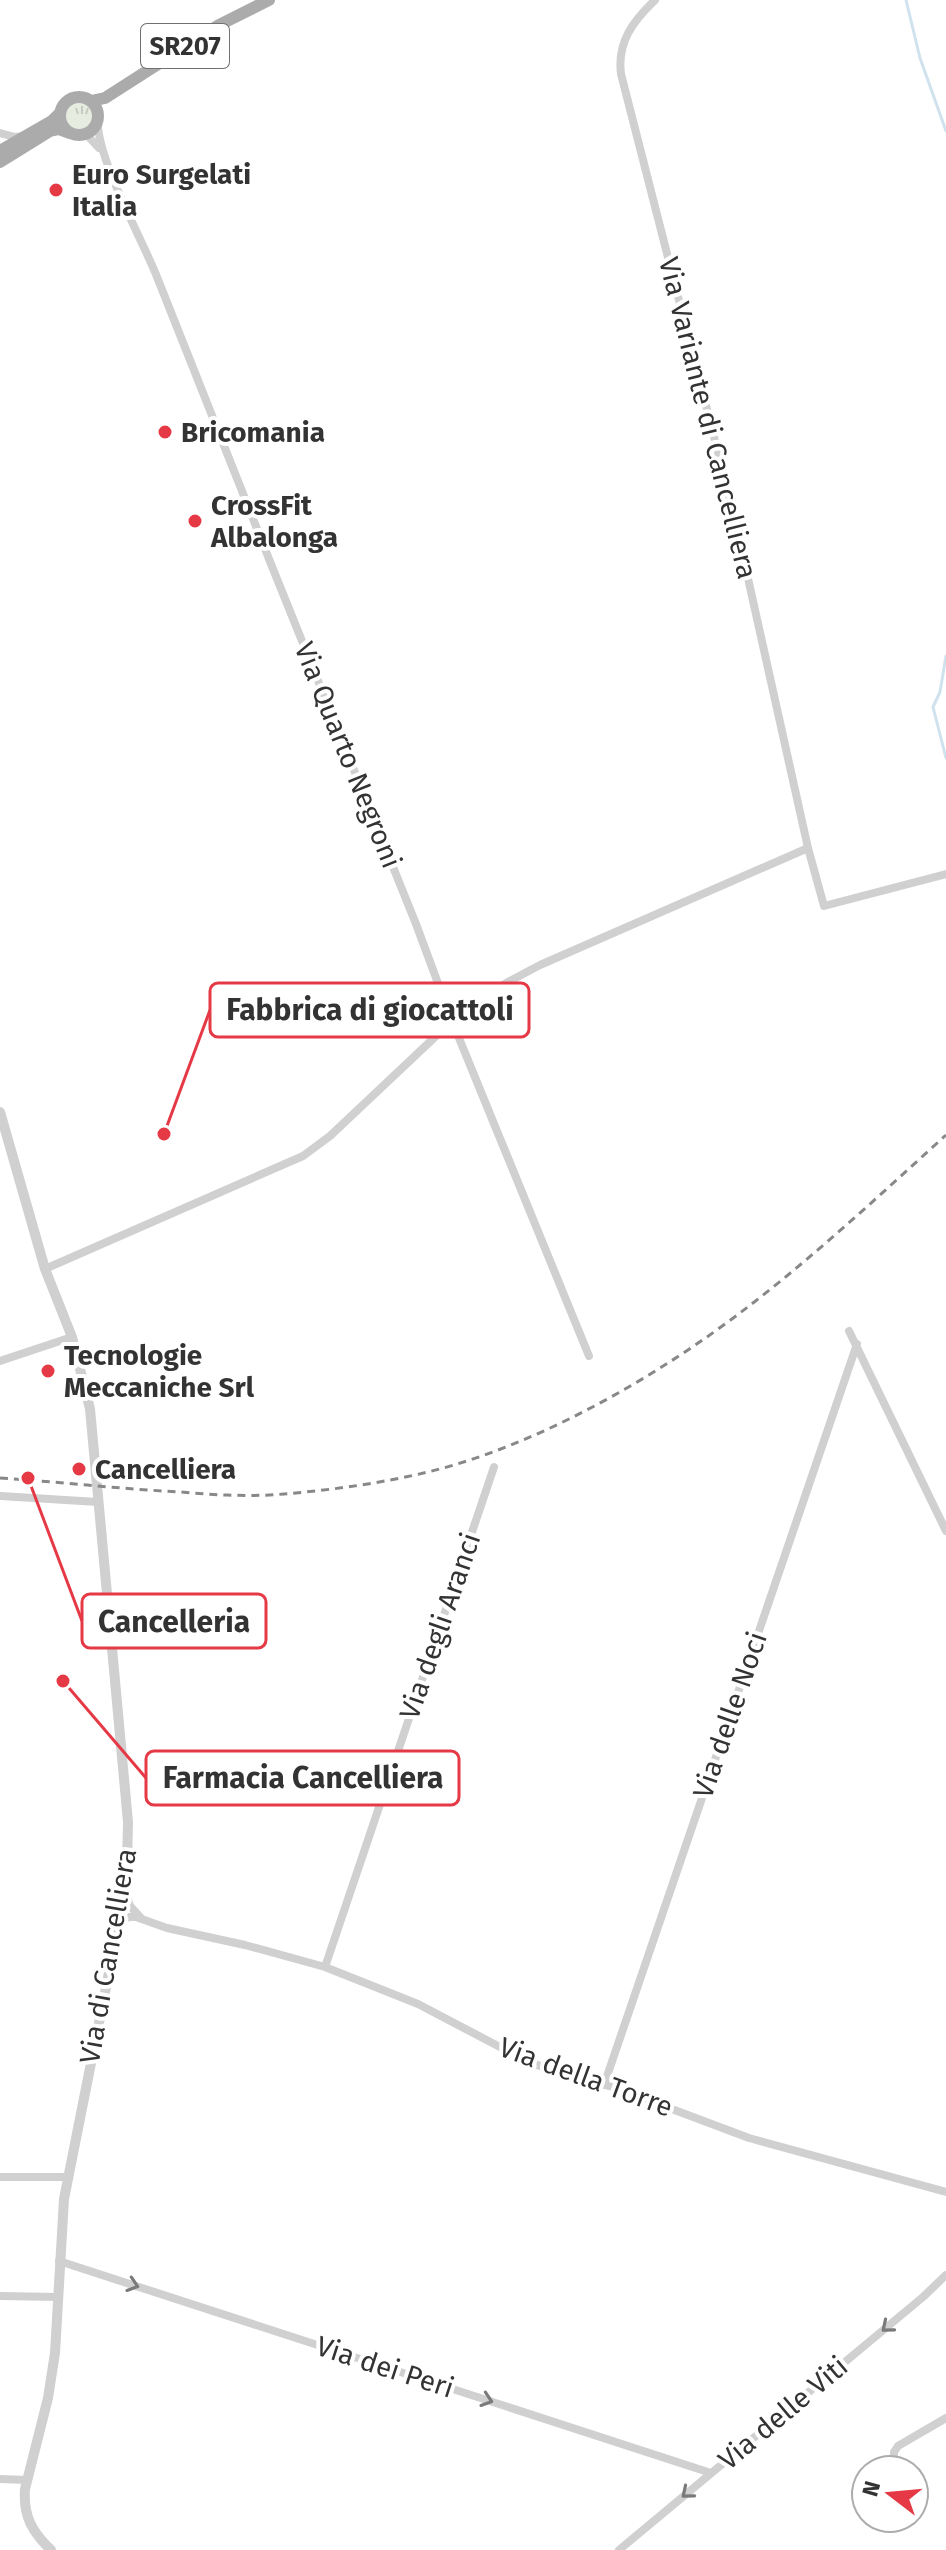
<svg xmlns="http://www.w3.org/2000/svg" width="946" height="2550" font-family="'Fira Sans',sans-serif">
<defs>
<pattern id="grass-tufts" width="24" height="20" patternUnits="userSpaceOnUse" patternTransform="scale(2)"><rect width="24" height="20" fill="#e6ecdf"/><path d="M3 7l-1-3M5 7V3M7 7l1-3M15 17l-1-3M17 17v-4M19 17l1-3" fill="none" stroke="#c6cbc0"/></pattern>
</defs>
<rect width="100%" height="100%" fill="#fff"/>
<!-- grass -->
<path fill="url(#grass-tufts)" d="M62 116a17 17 0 1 1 34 0a17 17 0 1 1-34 0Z"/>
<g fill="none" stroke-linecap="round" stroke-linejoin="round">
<!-- stream -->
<path stroke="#cfe2ee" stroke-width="3" d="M906,0L920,58L946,131
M946,656L940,692L933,707L946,758"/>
<!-- minor -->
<path stroke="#d0d0d0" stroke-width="8" d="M655,0C633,21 617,42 621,74L733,511L808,848L824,906L946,874
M98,119C95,155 142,239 157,277C242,493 329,709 416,924L452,1021L589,1356
M0,133L15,137L23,136
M86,134L99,148
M45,1269L303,1156L330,1136L452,1021L506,983L540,965L808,848
M849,1331L946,1531
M0,1361L72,1337
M0,1496L98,1502
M126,1893L130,1906L141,1918
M120,1921L129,1917H136L167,1928L245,1945L325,1967L418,2004L519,2057L547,2069L616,2088L749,2138L946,2192
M325,1967L494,1467
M604,2085L857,1344
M0,2177H68
M59,2261L711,2473
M0,2296L59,2297
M894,2470V2452L898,2446L946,2418
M0,2479L27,2480
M619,2550L923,2297L946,2275"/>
<!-- tertiary -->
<path stroke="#d0d0d0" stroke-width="10" d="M0,1112L45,1269L72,1337L90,1409L128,1822L127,1866L122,1907L64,2199L55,2353L48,2398L25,2489C23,2516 32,2532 51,2550"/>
<!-- primary -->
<path stroke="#ababab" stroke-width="12" d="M60 116a19 19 0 1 1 38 0a19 19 0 1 1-38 0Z
M91,101L105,98L219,25L269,0
M0,151L52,121L60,113
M0,162L50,131L59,129L70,133"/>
<!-- rail -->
<path stroke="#888" stroke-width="3" stroke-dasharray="8 6" stroke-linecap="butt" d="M0,1478C60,1482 121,1489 181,1492C215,1495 250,1497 284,1494C332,1490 382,1483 428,1472C539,1445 660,1375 749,1306C818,1253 882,1193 946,1135"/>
</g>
<!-- one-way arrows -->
<defs><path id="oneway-chevron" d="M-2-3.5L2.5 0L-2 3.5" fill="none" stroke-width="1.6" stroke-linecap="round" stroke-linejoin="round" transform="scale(2)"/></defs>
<g stroke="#7a7a7a">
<use href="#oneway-chevron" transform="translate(133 2285) rotate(18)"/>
<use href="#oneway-chevron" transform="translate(887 2327) rotate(140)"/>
<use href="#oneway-chevron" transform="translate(487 2400) rotate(18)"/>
<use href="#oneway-chevron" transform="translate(687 2493) rotate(140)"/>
</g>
<!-- markers -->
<g fill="#e63946" stroke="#fff" stroke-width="3">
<circle cx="56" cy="190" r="8"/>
<circle cx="165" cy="432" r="8"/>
<circle cx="195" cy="521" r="8"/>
<circle cx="48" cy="1371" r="8"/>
<circle cx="79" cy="1469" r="8"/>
</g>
<g text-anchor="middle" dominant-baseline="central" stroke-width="8" stroke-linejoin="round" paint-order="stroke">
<!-- shield labels -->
<rect fill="#fff" stroke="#707070" stroke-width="2" x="141" y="24" width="88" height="44" rx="6"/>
<g font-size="26" font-weight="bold" fill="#333">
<text x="185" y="46">SR207</text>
</g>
<!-- poi labels -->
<g font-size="28" font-weight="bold" fill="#333" stroke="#fff" text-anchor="start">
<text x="72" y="174">Euro Surgelati<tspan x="72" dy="32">Italia</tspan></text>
<text x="181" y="432">Bricomania</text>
<text x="211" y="505">CrossFit<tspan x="211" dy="32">Albalonga</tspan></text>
<text x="64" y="1355">Tecnologie<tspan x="64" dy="32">Meccaniche Srl</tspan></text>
<text x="95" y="1469">Cancelliera</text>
</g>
<!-- street labels -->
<g font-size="28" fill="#333" stroke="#fff">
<text transform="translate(708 418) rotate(76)">Via Variante di Cancelliera</text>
<text transform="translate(348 755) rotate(68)">Via Quarto Negroni</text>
<text transform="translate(440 1626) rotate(-71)">Via degli Aranci</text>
<text transform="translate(730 1715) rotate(-71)">Via delle Noci</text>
<text transform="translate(108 1956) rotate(-80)">Via di Cancelliera</text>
<text transform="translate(586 2077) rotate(20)">Via della Torre</text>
<text transform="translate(385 2367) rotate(18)">Via dei Peri</text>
<text transform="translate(783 2413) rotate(-40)">Via delle Viti</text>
</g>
</g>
<!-- callouts -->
<path fill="none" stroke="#e63946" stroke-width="3" d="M164 1134L210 1010M28 1478L82 1621M63 1681L146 1778"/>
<g fill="#e63946" stroke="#fff" stroke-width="3">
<circle cx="164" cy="1134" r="8"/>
<circle cx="28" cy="1478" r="8"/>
<circle cx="63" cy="1681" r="8"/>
</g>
<g fill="#fff" stroke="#e63946" stroke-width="3">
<rect x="210" y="983" width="319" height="54" rx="8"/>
<rect x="82" y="1594" width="184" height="54" rx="8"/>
<rect x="146" y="1751" width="313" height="54" rx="8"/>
</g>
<g font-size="30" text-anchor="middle" font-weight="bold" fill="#333">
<text x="370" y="1020">Fabbrica di giocattoli</text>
<text x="174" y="1632">Cancelleria</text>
<text x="303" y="1788">Farmacia Cancelliera</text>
</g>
<!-- north arrow -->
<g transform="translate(890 2494) rotate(286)"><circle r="38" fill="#ffffff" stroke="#adadad" stroke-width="2"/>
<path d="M0-6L14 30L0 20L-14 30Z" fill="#e63946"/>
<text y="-12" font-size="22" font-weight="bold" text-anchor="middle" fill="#333333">N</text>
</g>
</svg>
